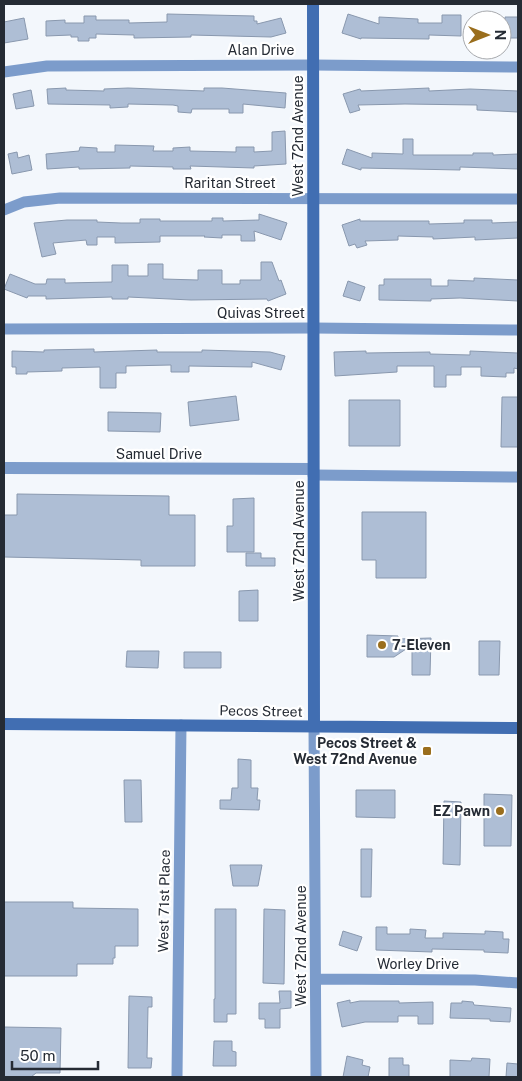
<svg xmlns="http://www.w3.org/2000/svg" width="522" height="1081" font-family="'Public Sans',sans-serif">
<rect width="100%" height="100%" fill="#f3f7fc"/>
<!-- building -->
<path fill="#aebed5" stroke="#8998ae" d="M167,14L254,16V21H257V24L281,18L286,33L271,37L191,35V37L134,38V35L96,34V38H89V41H78V37H71V35L46,36V21L65,20V23H84V16H96V20H129V23L167,22Z
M348,14L379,24V17L418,19V23H442V15H461V36L429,35V39L361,38V39L342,33Z
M505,17H518V38H505Z
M24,18L28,39L4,43V22Z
M66,88V90L104,91V89L128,88L204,91V88H222L286,93L285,108L243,104V113H229V109H192L191,113L178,112V106L173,105L128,104V107L110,108V105L48,104L47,89Z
M429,88V91L470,89L518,91V112L477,110V105L405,104L358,105L360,110L350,113L343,94L360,89L361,91Z
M31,90L34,106L16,109L13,94Z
M285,131L286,164L254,166V168L190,166L191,169H173V167L130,166V168L79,169V167L47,169L46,154L79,151L80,147L97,148V152H115V145L154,146L153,151H173V148L190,147V151L236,152V147H254V152L272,151V132Z
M403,139H413V155H473V153H493V155L518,154V169L460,167V170L361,168V170L342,164L347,149L372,158V153L403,154Z
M17,152L18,158L29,155L32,170L12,174L8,154Z
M259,214L287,223L281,240L254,231L255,241H241V235H222V238L204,237L205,236H160V242L115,243V237H97V245H87L86,240L53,243L56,254L42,257L34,223L67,220H97V222L121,223H140V219H160V221H212V218H223V221L259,220Z
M360,219V221H429V224L464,223V220H492V223L518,222V238L475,240V237L433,239V237L398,236V240L365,241L367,245L357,248L355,244L349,246L342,225Z
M261,262H272L279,281L281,280L286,294L268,301L267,299L191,300L128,297V299H112V297L46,299V296H28L27,298L4,289L10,274L35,284H46L47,279H65V283L112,282V265H128V276H148V264H163V279L198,280V270H222V284H240V280H261Z
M474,278L518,280V301L460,298L431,299V301L379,300V285H384V279H431V286H448V280L474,281Z
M348,281L365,287L360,301L343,296Z
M94,349V352L157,350V352H202V350L270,352L285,356L281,370L252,362V367L189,366V372H171V365L126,366V373H116V388H100V367L62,368V371L27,372V374H16V367H12V351L44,352V350Z
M366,351V353L430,352V354L470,355V351L518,353V369L514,368V373H506V377L481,376V367H461V375H446V387H434V366H397V372L335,376L334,352Z
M236,396L239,420L190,426L188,402Z
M502,397H518V447H501Z
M349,400H400V446H349Z
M108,412L161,413L160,432L108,431Z
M17,494L169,496V515H195V566H141V560L4,557V515H17Z
M254,498V552H227V526H233V499Z
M362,512H426V578H376V560H362Z
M246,553H261V558H275V566H246Z
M258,590V621H239V591Z
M367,635L398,636V639L431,638L430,675H412V645L394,657H367Z
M479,641H500L499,675H479Z
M127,651H159L158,668L126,667Z
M184,652H221V668H184Z
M238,759L251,760V788H258L257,800H260L259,810L220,809V800H231L232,788H238Z
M124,780H141L142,822H125Z
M356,790H395V818L356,817Z
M484,794L512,795L511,846H484Z
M444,801L461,802L460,865L443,864Z
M361,849H372L371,897H361Z
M230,865H262L258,886H233Z
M4,902H73V908L138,909V946H115V958H113V964H77V976H4Z
M215,909H236V1014H227V1022H214V999H215Z
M264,909L285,910L284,984L263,983Z
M376,927H387V934H410V929L426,930L425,938H443V933L485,934V931L503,932V939H509L508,953L484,952V950L432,949V952L376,950Z
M343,931L362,937L357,951L339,945Z
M279,991H291V1008L280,1009V1028H265V1019H259V1003H280Z
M129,996L152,997V1007H148L147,1058H152L151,1068H128Z
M350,1000V1003L360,1001H399V1003L433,1002V1024H418V1016H398V1022H365L342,1027L337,1003Z
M462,1001L473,1002L474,1005L511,1008L510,1022L490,1021V1019L450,1018L451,1003H462Z
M4,1027L61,1028L60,1073H36L31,1077H4Z
M214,1041H232V1051L236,1052V1066H213Z
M347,1056L363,1060L362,1065L370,1067L368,1077H343Z
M389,1058H403V1065H409V1077H389Z
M472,1058L490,1059L489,1077H450V1060L471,1061Z
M507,1063L518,1064V1077H506Z"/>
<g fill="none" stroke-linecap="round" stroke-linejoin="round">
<!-- minor -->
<path stroke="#7c9ccb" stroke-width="11" d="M4,72L47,66L313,65L518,67
M4,210L24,202L60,198L518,199
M4,329L313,328L518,330
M313,475L518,477
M314,726L316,1077
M317,979L475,980L518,983
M177,1077L181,725"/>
<!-- tertiary -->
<path stroke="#7c9ccb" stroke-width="12" d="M4,468L313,469"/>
<!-- secondary -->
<path stroke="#416eb2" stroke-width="12" d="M313,4L314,726
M4,724L518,728"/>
</g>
<!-- markers -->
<g fill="#9a6e1d" stroke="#fff" stroke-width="2">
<circle cx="382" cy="645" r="5"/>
<rect x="422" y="746" width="10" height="10" rx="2.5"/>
<circle cx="500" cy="811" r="5"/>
</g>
<g text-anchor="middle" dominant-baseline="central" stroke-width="4.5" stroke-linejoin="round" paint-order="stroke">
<!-- street labels -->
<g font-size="14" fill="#252b34" stroke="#fff">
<text x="261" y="50">Alan Drive</text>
<text transform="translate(298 136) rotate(-90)">West 72nd Avenue</text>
<text x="230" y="183">Raritan Street</text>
<text x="261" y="313">Quivas Street</text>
<text x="159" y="454">Samuel Drive</text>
<text transform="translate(299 541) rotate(-90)">West 72nd Avenue</text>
<text transform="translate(261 711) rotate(1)">Pecos Street</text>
<text transform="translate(164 901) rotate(-89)">West 71st Place</text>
<text transform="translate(301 946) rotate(-90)">West 72nd Avenue</text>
<text x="418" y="964">Worley Drive</text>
</g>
<!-- poi labels -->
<g font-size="14" font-weight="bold" fill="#252b34" stroke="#fff" text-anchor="end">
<text x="392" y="645" text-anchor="start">7-Eleven</text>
<text x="417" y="743">Pecos Street &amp;<tspan x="417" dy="16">West 72nd Avenue</tspan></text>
<text x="490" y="811">EZ Pawn</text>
</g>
</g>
<!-- border -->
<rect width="522" height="1081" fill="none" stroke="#252b34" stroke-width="10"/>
<!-- north arrow -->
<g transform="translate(487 35) rotate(90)"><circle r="24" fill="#ffffff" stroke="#a8aaae"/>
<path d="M0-4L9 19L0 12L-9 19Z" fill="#9a6e1d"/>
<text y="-8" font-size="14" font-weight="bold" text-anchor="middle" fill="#252b34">N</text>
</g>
<!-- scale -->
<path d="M12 1061v8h86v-8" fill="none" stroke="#252b34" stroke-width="2.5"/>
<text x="20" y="1061" font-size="15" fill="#252b34" stroke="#ffffff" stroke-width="4" paint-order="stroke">50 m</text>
</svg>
